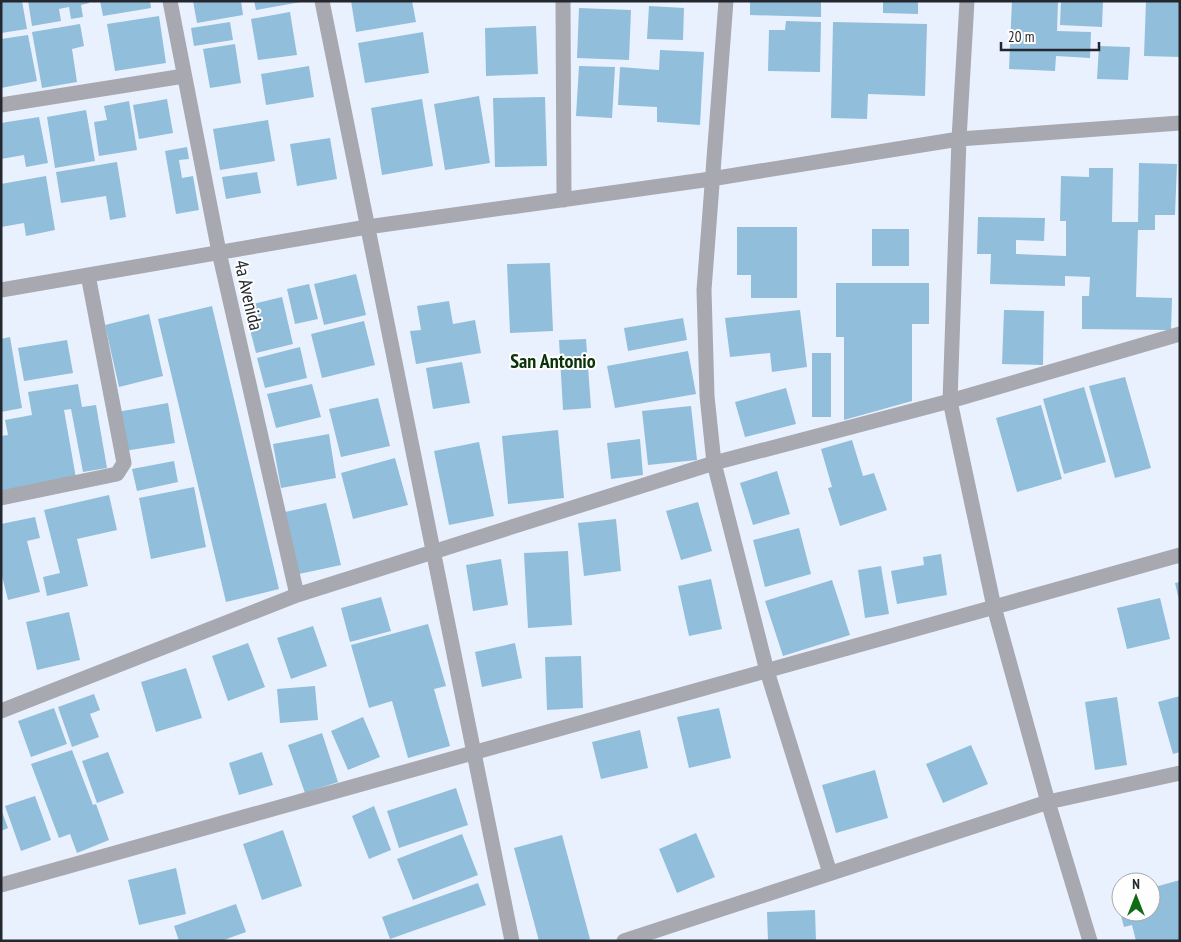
<svg xmlns="http://www.w3.org/2000/svg" width="1181" height="942" font-family="'PT Sans Narrow',sans-serif">
<rect width="100%" height="100%" fill="#eaf1fe"/>
<!-- building -->
<path fill="#91bedb" d="M1,1H22L27,29L1,33Z
M28,1H89V3L81,5L83,17L71,19L69,7L59,9L61,21L32,26Z
M100,1H150L151,8L103,16Z
M193,1H241L243,15L197,23Z
M254,1H301V2L256,10Z
M351,1H412L416,22L356,32Z
M750,1H821V17L750,15Z
M883,1H918V14L883,13Z
M1012,1H1058L1057,31L1091,32L1090,58L1056,56L1055,71L1009,69Z
M1061,1H1103L1102,27L1060,25Z
M1146,1H1180V57L1144,56Z
M649,6L684,8L683,40L647,39Z
M579,8L631,10L629,60L577,58Z
M290,12L297,55L258,60L251,19Z
M159,16L166,63L115,71L107,24Z
M786,21L821,22L820,72L768,71L769,30H785Z
M230,22L233,40L194,46L191,28Z
M833,22L927,24L925,96L868,94L867,119L831,118Z
M80,24L84,46L72,49L77,82L42,88L32,32Z
M536,26L538,74L486,76L485,28Z
M423,32L429,73L365,83L358,43Z
M28,35L37,81L1,88V39Z
M235,44L241,83L210,88L203,49Z
M1099,46L1130,47L1128,80L1097,79Z
M660,50L704,52L700,125L657,122V107L618,105L620,67L659,70Z
M309,66L314,97L266,105L261,74Z
M579,66L615,67L612,118L576,116Z
M479,96L490,163L445,170L434,104Z
M545,97L547,166L495,167L493,98Z
M167,99L173,133L139,139L133,105Z
M422,99L433,166L382,175L371,108Z
M129,101L137,150L99,156L94,122L107,120L104,106Z
M86,110L95,161L55,168L47,117Z
M39,117L48,163L26,167L24,155L1,159V123Z
M268,120L275,161L220,170L213,129Z
M330,138L337,179L297,186L290,144Z
M187,147L189,159L179,160L182,178L193,176L199,210L176,214L165,151Z
M117,162L126,217L110,220L106,196L61,203L56,172Z
M1139,163L1177,164L1175,215H1155V230H1138L1136,297L1172,298L1171,330L1082,329V296H1089L1090,277L1065,276V286L990,284L991,254H977L978,217L1045,218L1044,241L1016,240V254L1066,256V221H1060L1061,176L1089,177V168H1113L1112,222H1138Z
M257,172L261,193L226,199L222,177Z
M46,176L55,230L26,236L24,223L1,227V184Z
M737,227H797V298H751V275H737Z
M872,229H909V266H872Z
M550,263L553,331L510,333L507,264Z
M356,274L366,315L324,325L314,284Z
M836,283H929V324H912V401L844,420V337H836Z
M309,284L318,319L295,324L287,289Z
M282,297L293,344L256,353L244,306Z
M449,301L453,324L475,320L481,353L416,364L410,331L421,330L417,306Z
M212,306L279,589L226,602L158,319Z
M800,310L807,367L772,372L770,353L730,357L725,318Z
M1004,310L1044,311L1043,365L1002,364Z
M149,314L163,376L119,387L105,325Z
M683,318L687,340L628,351L624,328Z
M364,321L375,365L322,378L311,334Z
M10,337L22,408L1,412V339Z
M586,339L591,408L563,410L559,340Z
M67,340L73,373L24,381L18,348Z
M300,347L307,378L265,388L257,358Z
M688,351L696,394L615,408L607,366Z
M812,353H831V417H812Z
M462,362L470,403L433,409L426,368Z
M1125,377L1151,468L1115,478L1089,386Z
M78,384L82,407L96,405L107,468L83,472L71,409L64,410L76,478L1,491V436L8,435L5,420L32,415L28,392Z
M312,384L321,417L276,428L267,394Z
M1084,387L1106,462L1064,474L1043,399Z
M786,388L796,424L745,437L735,402Z
M378,398L390,446L341,457L329,409Z
M168,403L175,443L124,451L117,412Z
M1041,405L1062,479L1017,492L996,418Z
M691,406L697,460L648,465L642,411Z
M558,430L564,498L508,504L502,436Z
M329,434L336,478L281,488L273,444Z
M640,439L643,475L611,479L607,443Z
M852,440L863,476L874,473L887,510L840,526L828,488L832,487L821,449Z
M479,442L494,516L449,525L434,451Z
M395,458L408,505L353,519L341,473Z
M174,461L178,482L137,491L132,469Z
M777,471L790,514L753,525L740,483Z
M194,487L206,547L151,559L139,498Z
M109,495L117,530L77,539L88,586L47,596L43,577L60,573L44,510Z
M698,502L712,551L681,560L666,511Z
M326,503L341,565L299,574L285,512Z
M35,517L40,538L27,541L40,592L8,600L1,572V524Z
M616,519L621,571L584,576L578,523Z
M799,528L811,574L765,587L753,540Z
M568,551L572,625L528,628L524,553Z
M941,554L947,595L897,604L891,571L924,565L923,557Z
M501,559L508,605L473,611L466,565Z
M881,566L889,614L865,618L858,570Z
M711,579L722,629L689,636L678,586Z
M832,580L850,635L783,656L765,601Z
M1180,582V600H1179L1175,583Z
M381,597L391,631L350,642L341,608Z
M1160,598L1170,639L1127,649L1117,608Z
M69,612L80,660L37,670L26,622Z
M428,624L446,686L434,689L450,746L408,758L392,701L369,708L351,645Z
M313,626L327,666L291,679L277,638Z
M248,643L265,687L228,701L212,656Z
M515,643L522,678L482,687L475,652Z
M581,656L583,708L547,710L545,657Z
M186,668L202,718L156,732L141,682Z
M315,686L318,720L280,723L277,689Z
M94,694L100,710L90,714L99,737L72,747L58,707Z
M1180,696V752L1173,754L1158,702Z
M1117,697L1127,765L1095,770L1085,702Z
M54,708L67,744L31,757L18,721Z
M719,708L731,758L689,768L677,717Z
M363,717L380,757L348,770L331,731Z
M640,730L648,768L601,779L592,742Z
M322,733L338,782L305,793L288,745Z
M971,745L988,784L943,803L926,764Z
M72,750L93,805L96,804L109,840L77,853L70,834L59,838L31,764Z
M108,752L124,793L97,803L82,761Z
M262,752L273,785L239,795L229,763Z
M875,770L888,818L836,833L822,785Z
M456,788L468,825L399,848L387,811Z
M35,796L51,840L21,851L5,806Z
M374,806L391,850L369,859L352,816Z
M1,809L8,828L1,831Z
M283,830L302,886L262,900L243,844Z
M696,833L715,877L677,893L659,849Z
M462,834L478,875L413,900L397,859Z
M562,835L590,939L582,941H539L514,848Z
M176,868L186,914L139,925L128,880Z
M1180,880V941H1136L1132,925L1124,927L1116,897L1121,896V912H1151V888Z
M478,883L486,905L390,939L382,917Z
M236,904L246,932L221,941H179L174,926Z
M815,910L816,941H768L767,912Z"/>
<g fill="none" stroke-linecap="round" stroke-linejoin="round">
<!-- minor -->
<path stroke="#a8a8b0" stroke-width="15" d="M170,1L219,252L297,595
M322,1L512,941
M563,1L564,200
M726,1L704,290L707,396L714,463L767,671L830,873
M967,1L959,139L950,401L994,607L1048,802L1090,941
M1,105L184,76
M1,290L367,227L711,179L959,139L1180,123
M1,498L117,474L124,463L88,275
M1,711L297,595L714,463L950,401L1180,334
M1,885L1180,555
M624,941L1048,802L1180,773"/>
</g>
<g text-anchor="middle" dominant-baseline="central" stroke-width="4" stroke-linejoin="round" paint-order="stroke">
<!-- street labels -->
<g font-size="19" fill="#24272d" stroke="#fefefe">
<text transform="translate(249 295) rotate(77)">4a Avenida</text>
</g>
<!-- neighbourhood labels -->
<g font-size="20" font-weight="bold" fill="#0a330b" stroke="#fefefe">
<text x="553" y="361">San Antonio</text>
</g>
</g>
<!-- border -->
<rect width="1181" height="942" fill="none" stroke="#24272d" stroke-width="5"/>
<!-- north arrow -->
<g transform="translate(1136 897)"><circle r="24" fill="#fefefe" stroke="#a7a8aa"/>
<path d="M0-4L9 19L0 12L-9 19Z" fill="#0e6c17"/>
<text y="-8" font-size="14" font-weight="bold" text-anchor="middle" fill="#24272d">N</text>
</g>
<!-- scale -->
<path d="M1001 42v8h98v-8" fill="none" stroke="#24272d" stroke-width="2.5"/>
<text x="1008" y="42" font-size="15" fill="#24272d" stroke="#fefefe" stroke-width="4" paint-order="stroke">20 m</text>
</svg>
